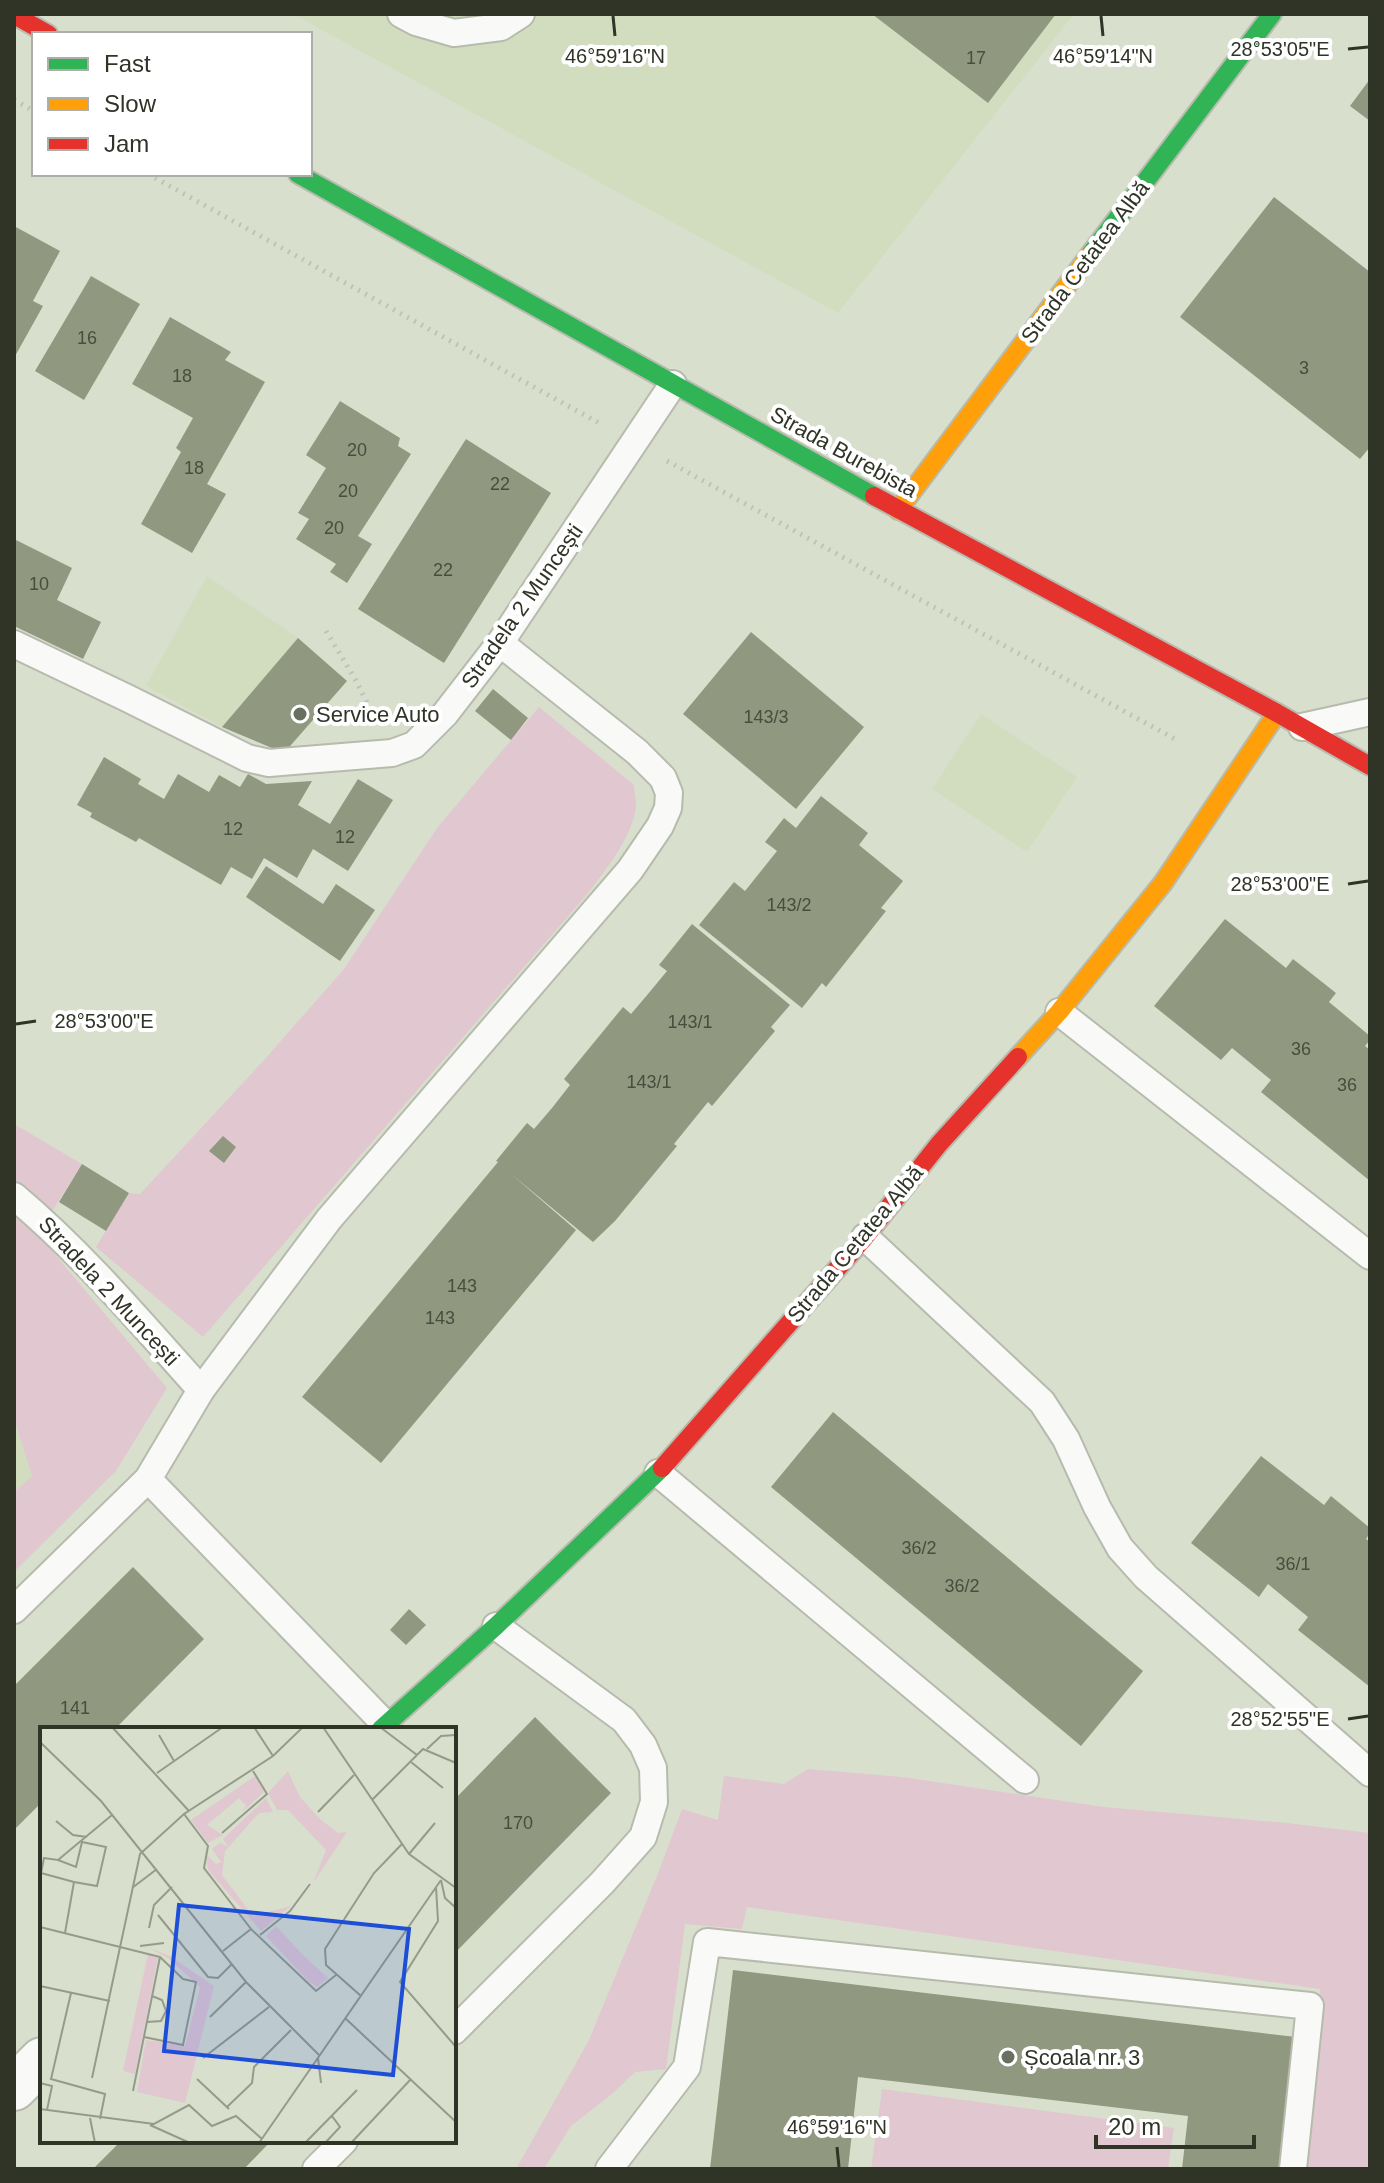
<svg xmlns="http://www.w3.org/2000/svg" width="1384" height="2183" font-family="Arial,sans-serif">
<rect width="100%" height="100%" fill="#d9dfcd"/>
<!-- built -->
<path fill="#d2ddbf" d="M293,14H1074L838,313Z
M207,576L298,638L347,681L284,753L222,727L146,686Z
M981,714L1077,777L1027,852L932,789Z
M14,1419L32,1476L14,1492Z"/>
<!-- green -->
<path fill="#e1c7d0" d="M539,707L634,785C634,791 636,798 636,804C635,834 606,869 589,892L203,1337L96,1247L129,1193L140,1194L264,1060L344,969L437,828Z
M14,1124L82,1164L50,1214L14,1184Z
M14,1212L32,1227L167,1388L116,1471L14,1572V1492L32,1476L14,1419Z
M808,1769L902,1777L1104,1807L1287,1823L1370,1833V2169H1303L1320,1989L747,1907L742,1929L685,1924L666,2069L635,2072L612,2094L571,2126L544,2169H516L588,2042L659,1871L682,1809L718,1820L724,1776L784,1784Z
M882,2089L1174,2128L1168,2169H871Z"/>
<!-- building -->
<path fill="#919880" d="M872,14H1056L988,103Z
M1370,79V121L1350,106Z
M1274,197L1370,272V447L1360,459L1180,317Z
M14,226L60,251L33,301L43,306L14,358Z
M91,276L140,304L84,400L35,371Z
M170,317L231,352L225,360L265,382L207,484L226,494L192,553L141,524L181,452L176,448L193,418L132,384Z
M340,401L400,438L398,446L411,454L358,536L372,544L347,583L330,572L336,564L296,539L309,519L298,513L326,468L306,455Z
M466,439L551,493L444,663L358,609Z
M14,539L72,568L57,600L101,622L83,659L14,626Z
M751,632L864,727L796,809L683,714Z
M298,638L347,681L284,753L222,727Z
M493,689L528,718L511,740L475,711Z
M104,757L141,779L138,784L164,799L178,774L209,792L219,775L240,787L248,774L266,784L312,781L298,805L330,824L358,779L393,800L348,871L313,849L297,878L264,858L252,879L231,867L221,885L139,838L136,842L90,817L92,813L77,805Z
M821,796L868,833L859,845L903,881L881,908L886,911L826,987L822,983L802,1008L699,925L734,882L745,891L777,851L765,842L784,818L796,828Z
M266,866L323,904L336,884L375,910L340,961L246,897Z
M1225,919L1286,968L1293,959L1336,993L1329,1002L1370,1036V1040L1365,1046L1370,1050V1181L1261,1092L1271,1080L1232,1048L1221,1060L1154,1006Z
M692,924L790,1005L771,1027L775,1031L712,1106L708,1102L674,1144L677,1146L615,1221L593,1242L510,1173L576,1230L381,1463L302,1397L498,1162L496,1161L527,1123L534,1129L552,1108L570,1085L564,1079L623,1007L631,1014L648,994L667,971L659,965Z
M223,1136L236,1147L224,1163L209,1151Z
M82,1164L129,1193L106,1231L59,1202Z
M833,1412L1143,1671L1081,1746L771,1487Z
M1261,1456L1324,1505L1331,1496L1370,1528V1533L1366,1539L1370,1542V1687L1298,1630L1308,1617L1268,1584L1259,1597L1191,1543Z
M133,1567L204,1639L115,1729H42V1802L14,1830V1686Z
M409,1609L426,1625L406,1645L390,1630Z
M535,1717L611,1793L454,1954V1800Z
M733,1970L1296,2037L1280,2169H1182L1188,2116L858,2077L848,2169H710Z
M121,2141H271L244,2169H93Z"/>
<g fill="none" stroke-linecap="round" stroke-linejoin="round">
<!-- lane casing -->
<g stroke="#b6bbad" stroke-width="30">
<path id="lane" d="M401,14L416,22L454,33L501,27L521,14
M14,644L127,698L247,758L269,763L293,761L392,753L414,745L445,714L500,643L673,384
M1302,727L1370,712
M1059,1012L1370,1256
M14,1196C83,1254 141,1323 201,1390
M865,1237L1042,1402L1066,1439L1097,1507L1120,1548L1146,1577L1370,1773
M658,1473L1025,1780
M14,1610L148,1479
M386,1725L148,1479L201,1390L329,1219L630,870L660,826L668,808L669,793L663,778L637,752L500,643
M454,2031L602,1883L643,1837L654,1802L653,1768L643,1745L624,1720L496,1626
M316,2169L344,2141
M609,2169L687,2067L707,1942L1310,2006L1293,2169"/>
</g>
<!-- street casing -->
<g stroke="#b6bbad" stroke-width="48">
<path id="street" d="M14,2088L42,2060"/>
</g>
<!-- fast casing -->
<g stroke="#b6bbad" stroke-width="22">
<path id="fast" d="M298,174L874,496
M1089,256L1272,14
M381,1729L496,1626L662,1468"/>
</g>
<!-- slow casing -->
<g stroke="#b6bbad" stroke-width="22">
<path id="slow" d="M898,510L1089,256
M1018,1057L1059,1012L1163,883L1277,713"/>
</g>
<!-- jam casing -->
<g stroke="#b6bbad" stroke-width="22">
<path id="jam" d="M14,15L48,34
M874,496L1277,713L1370,766
M662,1468L865,1237L939,1144L1018,1057"/>
</g>
<!-- path -->
<path stroke="#bfc2bb" stroke-width="5" stroke-dasharray="2 6" stroke-linecap="butt" d="M14,100L34,111
M148,174L599,423
M667,461L1175,739
M326,631L355,679L374,716"/>
<!-- lane -->
<use href="#lane" stroke="#f9faf8" stroke-width="26"/>
<!-- street -->
<use href="#street" stroke="#f9faf8" stroke-width="44"/>
<!-- fast -->
<use href="#fast" stroke="#30b455" stroke-width="18"/>
<!-- slow -->
<use href="#slow" stroke="#ff9f0a" stroke-width="18"/>
<!-- jam -->
<use href="#jam" stroke="#e5322d" stroke-width="18"/>
</g>
<!-- ticks -->
<path fill="none" stroke="#2f3427" stroke-width="3" d="M613,16L615,36M1101,16L1103,36M1348,49L1368,47M1348,884L1368,881M16,1024L36,1021M1348,1719L1368,1716M837,2147L839,2167"/>
<!-- markers -->
<g fill="#6a7061" stroke="#fff" stroke-width="3">
<circle cx="300" cy="714" r="8"/>
<circle cx="1008" cy="2057" r="8"/>
</g>
<g text-anchor="middle" dominant-baseline="central" stroke-width="8" stroke-linejoin="round" paint-order="stroke">
<!-- number labels -->
<g font-size="18" fill="#484d3d">
<text x="976" y="58">17</text>
<text x="87" y="338">16</text>
<text x="1304" y="368">3</text>
<text x="182" y="376">18</text>
<text x="357" y="450">20</text>
<text x="194" y="468">18</text>
<text x="500" y="484">22</text>
<text x="348" y="491">20</text>
<text x="334" y="528">20</text>
<text x="443" y="570">22</text>
<text x="39" y="584">10</text>
<text x="766" y="717">143/3</text>
<text x="233" y="829">12</text>
<text x="345" y="837">12</text>
<text x="789" y="905">143/2</text>
<text x="690" y="1022">143/1</text>
<text x="1301" y="1049">36</text>
<text x="649" y="1082">143/1</text>
<text x="1347" y="1085">36</text>
<text x="462" y="1286">143</text>
<text x="440" y="1318">143</text>
<text x="919" y="1548">36/2</text>
<text x="1293" y="1564">36/1</text>
<text x="962" y="1586">36/2</text>
<text x="75" y="1708">141</text>
<text x="518" y="1823">170</text>
</g>
<!-- street labels -->
<g font-size="22" fill="#2f3427" stroke="#fff">
<text transform="translate(1085 262) rotate(-53)">Strada Cetatea Albă</text>
<text transform="translate(844 452) rotate(29)">Strada Burebista</text>
<text transform="translate(522 606) rotate(-55)">Stradela 2 Muncești</text>
<text transform="translate(855 1244) rotate(-50)">Strada Cetatea Albă</text>
<text transform="translate(109 1291) rotate(47)">Stradela 2 Muncești</text>
</g>
<!-- poi labels -->
<g font-size="22" fill="#2f3427" stroke="#fff" text-anchor="start">
<text x="316" y="714">Service Auto</text>
<text x="1024" y="2057">Școala nr. 3</text>
</g>
</g>
<!-- overview -->
<g transform="translate(40 1727)">
<rect width="416" height="416" fill="#d9dfcd"/>
<path d="M248,44L260,70L280,92L298,106L307,105L273,156L286,123L248,83H237L228,66ZM215,49L224,65L201,86L206,79L199,71L167,98L183,108L168,116L151,93ZM226,71L233,85L219,86L185,124L182,148L213,189L251,179L221,204L168,143L166,127L176,137L181,135L172,122L180,116L188,120L183,112ZM236,199L263,228L288,251L277,260L268,254L226,209ZM109,221L130,229L174,259L145,376L97,365L106,313L145,319L160,260L128,231ZM108,227L118,231L95,347L83,344Z" fill="#e1c7d0"/>
<path fill="none" stroke="#959b8b" stroke-width="2" d="M72,0L149,84M214,0L233,29M283,0L369,127L416,161M340,0L377,28M119,8L134,34M0,15L61,74L206,255L280,329M387,22L401,9L416,8M371,35L403,61M117,46L183,0M332,73L383,22L416,36M278,85L314,48M144,87L168,119L164,141L211,202M16,94L33,108L47,110M182,106L227,67L213,44M369,127L395,96M18,133L36,140L42,115L66,120L57,159L34,155M401,153L405,171L416,181M396,160L398,194L360,255L416,320M92,161L117,142M118,188L168,250L178,251L192,237M0,200L120,230L93,364M109,201L114,178L132,160M25,206L34,155L1,146L4,131L18,133L72,88M220,208L250,184L270,157M100,219L124,216M183,224L211,202L276,264L296,248M0,259L70,274M31,266L11,352L65,367L60,392M321,269L286,238L285,222L334,146L362,117M170,290L206,255M305,291L416,395M107,295L121,294L126,284L122,273L112,269M104,310L143,318L156,255L143,252L120,230M163,331L229,280M278,331L281,356M52,351L100,127L144,87L233,29L263,0M157,352L189,382M0,356L12,359L7,383M187,380L212,356L214,340L251,303M0,382L114,397L149,378L172,399L196,389L222,412M50,391L55,416M110,398L150,416M219,416L401,153M265,416L317,363M285,416L300,400L292,389M311,416L371,352"/>
<path fill="#1d4ed8" fill-opacity="0.15" stroke="#1d4ed8" stroke-width="4" d="M139,178L369,202L353,348L124,324Z"/>
<rect width="416" height="416" fill="none" stroke="#2f3427" stroke-width="4"/>
</g>
<g font-size="20" text-anchor="middle" fill="#2f3427" stroke="#fff" stroke-width="8" stroke-linejoin="round" paint-order="stroke">
<text x="1280" y="56">28°53'05"E</text>
<text x="615" y="63">46°59'16"N</text>
<text x="1103" y="63">46°59'14"N</text>
<text x="1280" y="891">28°53'00"E</text>
<text x="104" y="1028">28°53'00"E</text>
<text x="1280" y="1726">28°52'55"E</text>
<text x="837" y="2134">46°59'16"N</text>
</g>
<!-- border -->
<rect width="1384" height="2183" fill="none" stroke="#2f3427" stroke-width="32"/>
<!-- legend -->
<rect x="32" y="32" width="280" height="144" fill="#ffffff" stroke="#acaea9" stroke-width="2"/>
<rect x="48" y="58" width="40" height="12" fill="#30b455" stroke="#acaea9" stroke-width="2"/>
<text x="104" y="72" font-size="24" fill="#2f3427">Fast</text>
<rect x="48" y="98" width="40" height="12" fill="#ff9f0a" stroke="#acaea9" stroke-width="2"/>
<text x="104" y="112" font-size="24" fill="#2f3427">Slow</text>
<rect x="48" y="138" width="40" height="12" fill="#e5322d" stroke="#acaea9" stroke-width="2"/>
<text x="104" y="152" font-size="24" fill="#2f3427">Jam</text>
<!-- scale -->
<path d="M1096 2135v12h158v-12" fill="none" stroke="#2f3427" stroke-width="4"/>
<text x="1108" y="2135" font-size="24" fill="#2f3427" stroke="#ffffff" stroke-width="6" paint-order="stroke">20 m</text>
</svg>
